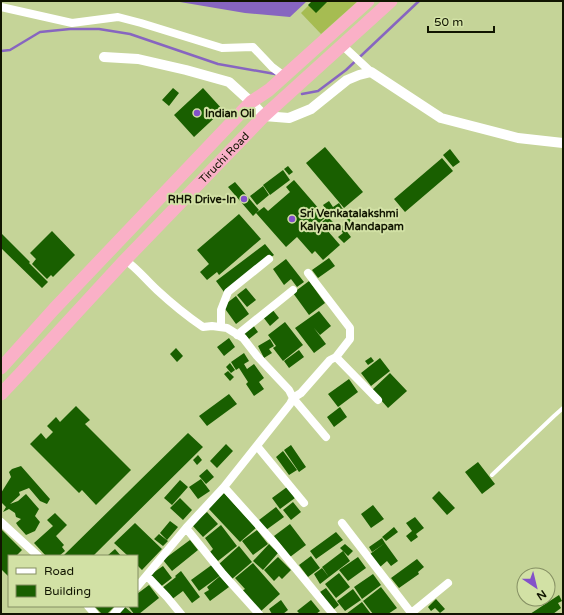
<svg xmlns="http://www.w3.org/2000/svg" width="564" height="615" font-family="'Varela Round',sans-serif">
<rect width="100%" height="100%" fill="#c5d498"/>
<!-- green -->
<path fill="#a6bc52" d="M313,1H358L321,34L301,13Z"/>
<!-- water -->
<path fill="#8765c0" d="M174,1H307L290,17L245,13Z"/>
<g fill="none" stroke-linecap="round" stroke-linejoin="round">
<!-- stream -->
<path stroke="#8765c0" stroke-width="2.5" d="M1,51L10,50L40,32L70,29H99L130,34L218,64L275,74
M302,94L318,91L346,70L419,1"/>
</g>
<!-- building -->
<path fill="#195f00" d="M312,1H328L316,13L308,5Z
M173,88L179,93L169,106L162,100Z
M203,88L223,110L194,137L174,115Z
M325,147L363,192L344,208L306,163Z
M450,149L460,162L453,167L443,155Z
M442,158L453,171L405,212L394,199Z
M288,166L293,172L289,175L284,169Z
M283,170L290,180L270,195L263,185Z
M294,180L326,217L320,222L340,245L323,260L315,251L312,254L297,237L286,247L256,213L264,207L268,211L290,192L286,187Z
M235,182L259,210L253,216L228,187Z
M263,186L269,195L257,205L250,196Z
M329,201L333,207L339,203L344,211L337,216L335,214L331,217L323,205Z
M239,214L261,239L219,275L217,272L207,280L200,272L209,264L197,250Z
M328,217L333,222L327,227L322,222Z
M349,218L356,228L350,232L343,223Z
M342,225L351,237L344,243L338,237L343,233L339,228Z
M52,231L75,255L53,277L51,275L47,279L32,264L36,259L30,253Z
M1,233L30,262L29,263L48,282L42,288L1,248Z
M265,244L274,255L224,292L216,281Z
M329,258L335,266L318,278L312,270Z
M286,259L304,282L297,287L291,279L284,285L273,269Z
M309,281L325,303L309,315L293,293Z
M246,288L256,300L247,307L237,295Z
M236,296L249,314L236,324L223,306Z
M272,309L279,318L270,326L263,317Z
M319,311L331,326L320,335L314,328L326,344L314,353L295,328Z
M285,322L303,345L283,361L273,348L276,346L268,335Z
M253,325L258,332L249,339L244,333Z
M229,338L235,347L224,356L217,347Z
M270,339L274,346L269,349L272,353L264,358L258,346Z
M176,348L183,356L177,362L170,354Z
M299,350L304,357L289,368L284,361Z
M244,353L249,361L244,364L247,369L254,364L264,378L259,382L264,389L254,396L246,384L248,382L239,368L236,370L231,362Z
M371,357L374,361L368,365L365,361Z
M380,358L390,371L371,386L361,373Z
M230,363L235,370L231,373L226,367Z
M228,371L234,377L230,381L224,374Z
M390,373L407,391L388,408L372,390Z
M349,379L358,392L338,407L328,394Z
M229,394L237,404L207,426L199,416Z
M76,406L90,420L85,424L131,470L96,505L82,490L79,493L30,444L41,433L46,439L53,432L47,426L56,417L60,422Z
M340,407L347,417L334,427L327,417Z
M188,433L203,447L93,556H63Z
M226,444L233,451L217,468L210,461Z
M291,445L306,467L299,472L284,450Z
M283,451L297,470L289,475L276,457Z
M198,455L202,460L197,465L193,460Z
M478,462L495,484L482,494L465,472Z
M21,466L50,499L47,504L40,501L29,488L19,492L20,495L10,504L18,501L26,494L39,509L35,516L40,522L35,531L26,535L18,526L16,523L21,519L16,517L15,513L9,509L3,512L6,507L1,502V493L11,477L9,472L12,469Z
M207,469L214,477L206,484L199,476Z
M201,479L210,491L198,499L189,487Z
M180,480L188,487L172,505L164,498Z
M287,487L295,498L280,509L272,498Z
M439,491L455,508L447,515L432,498Z
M224,493L256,528L240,542L208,508Z
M180,498L192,510L183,520L170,508Z
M293,502L301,512L291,520L283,510Z
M373,505L384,519L371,528L361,514Z
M276,507L284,517L266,530L259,520Z
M207,512L218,524L203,537L192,525Z
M55,513L67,525L56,536L64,545L62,547L65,551L59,556H46L34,543L53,526L47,520Z
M415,517L424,528L416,534L418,537L411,542L406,536L412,531L406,523Z
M170,521L178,527L167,540L160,533Z
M135,523L162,549L142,570L137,565V556H128L114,543Z
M290,524L306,545L290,557L274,536Z
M221,525L237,546L218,561L210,552L213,549L205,538Z
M394,527L398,532L386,541L382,537Z
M1,529L22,550L16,556H9V577L1,569Z
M257,530L268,544L253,555L242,541Z
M336,532L343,540L316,559L310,551Z
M159,534L168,541L163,546L154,539Z
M382,538L385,543L372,552L369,547Z
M190,540L198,550L172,571L163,560Z
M385,543L398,561L391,566L387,561L380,567L370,554Z
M269,544L278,553L263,570L253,561Z
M345,544L353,551L348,556L340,548Z
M239,546L252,562L232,579L219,564Z
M115,549L121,556H107Z
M343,551L350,561L329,577L322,567Z
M311,556L320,568L308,577L299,565Z
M278,557L291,570L282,579L279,576L274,581L264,570Z
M358,557L366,568L348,581L339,570Z
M417,559L424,567L418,572L419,574L399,588L391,578Z
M253,563L280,594L260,612L242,591L245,589L235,578Z
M213,564L221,575L199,591L191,580Z
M163,566L172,578L159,588L150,575Z
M322,568L329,577L320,584L314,574Z
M181,571L200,597L192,603L183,591L171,600L162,588L176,577L175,576Z
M339,573L350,587L336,598L325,584Z
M373,574L381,585L362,599L354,587Z
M220,576L229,587L210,601L204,593L209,590L207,587Z
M149,585L159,598L139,614H134L128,606H137V594Z
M381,587L397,608L388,614H373L363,601Z
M326,588L339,605L333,610L320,592Z
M353,589L361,600L345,611L337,601Z
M559,595L562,601L558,603L561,608L553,614H530Z
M436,599L445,609L440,613L435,608L431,611L428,607Z
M281,600L288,610L283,614H272L269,609Z
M311,600L320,611L316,614H300L297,611Z
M362,602L371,614H346Z
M94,606H115L107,614H102Z
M125,607L133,614H118Z"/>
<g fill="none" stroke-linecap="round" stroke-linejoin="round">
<!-- service -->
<path stroke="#fff" stroke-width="4" d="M492,475L554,416L563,408"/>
<!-- minor -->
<path stroke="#fff" stroke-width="8" d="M1,7L72,23L118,17L141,23L222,48L253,47L272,67L284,76
M342,45L371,72
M125,260C137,268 146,280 157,290C171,303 187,316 203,327L212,326L227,328L243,338L257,356L289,390L293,398L290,404L224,487L186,528L137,587
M308,273L350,328V339L336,357
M221,327V310L228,292L269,259
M237,335L293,290
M326,437L293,398L301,393L330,360L336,357L378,400
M257,446L304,503
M224,487L277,546L333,614
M1,522L38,556
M342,523L412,614
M186,528L223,574L259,614
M147,576L167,597L181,614
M88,606L95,614
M114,614L121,606
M410,614L448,583"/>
<!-- tertiary -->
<path stroke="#fff" stroke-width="10" d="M104,57L138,59L186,70L229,82L251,102L264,116L289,118L311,109L347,80L359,75L371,72L441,118L518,138L563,143"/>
<!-- trunk -->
<g stroke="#fab0c7" stroke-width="13">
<path d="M1,368L54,309L251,102L269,90L368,1"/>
<path id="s1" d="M1,394L19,375L125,260L264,116L391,1"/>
</g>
</g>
<!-- markers -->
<g fill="#8351c9" stroke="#d2e1a5" stroke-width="1.5">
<circle cx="197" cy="113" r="4"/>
<circle cx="244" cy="199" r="4"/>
<circle cx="292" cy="219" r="4"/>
</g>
<g text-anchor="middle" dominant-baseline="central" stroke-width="4" stroke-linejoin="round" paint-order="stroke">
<!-- poi labels -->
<g font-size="11" font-weight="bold" fill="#111501" stroke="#d2e1a5" text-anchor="start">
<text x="205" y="113">Indian Oil</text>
<text x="236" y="199" text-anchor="end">RHR Drive-In</text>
<text x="300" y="213">Sri Venkatalakshmi<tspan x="300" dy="13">Kalyana Mandapam</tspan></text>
</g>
<!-- street labels -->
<g font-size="11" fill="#111501" stroke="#d2e1a5">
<text stroke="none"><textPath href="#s1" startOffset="325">Tiruchi Road</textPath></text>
</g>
</g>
<!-- border -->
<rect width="564" height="615" fill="none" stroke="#111501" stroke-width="4"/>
<!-- legend -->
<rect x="8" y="555" width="130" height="52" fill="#d2e1a5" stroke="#858f63"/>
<rect x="16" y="568" width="20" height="6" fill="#ffffff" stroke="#858f63"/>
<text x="44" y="575" font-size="12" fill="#111501">Road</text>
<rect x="16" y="585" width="20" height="12" fill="#195f00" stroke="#858f63"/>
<text x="44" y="595" font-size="12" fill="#111501">Building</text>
<!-- north arrow -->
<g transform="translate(536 587) rotate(145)"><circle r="19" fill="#d2e1a5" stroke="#858f63"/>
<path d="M0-3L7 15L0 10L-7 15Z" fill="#8351c9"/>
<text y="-6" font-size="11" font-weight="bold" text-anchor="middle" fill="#111501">N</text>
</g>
<!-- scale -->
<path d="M428 26v6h66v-6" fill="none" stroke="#111501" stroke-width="2"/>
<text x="434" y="26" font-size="12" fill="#111501" stroke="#d2e1a5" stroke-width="3" paint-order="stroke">50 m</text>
</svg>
